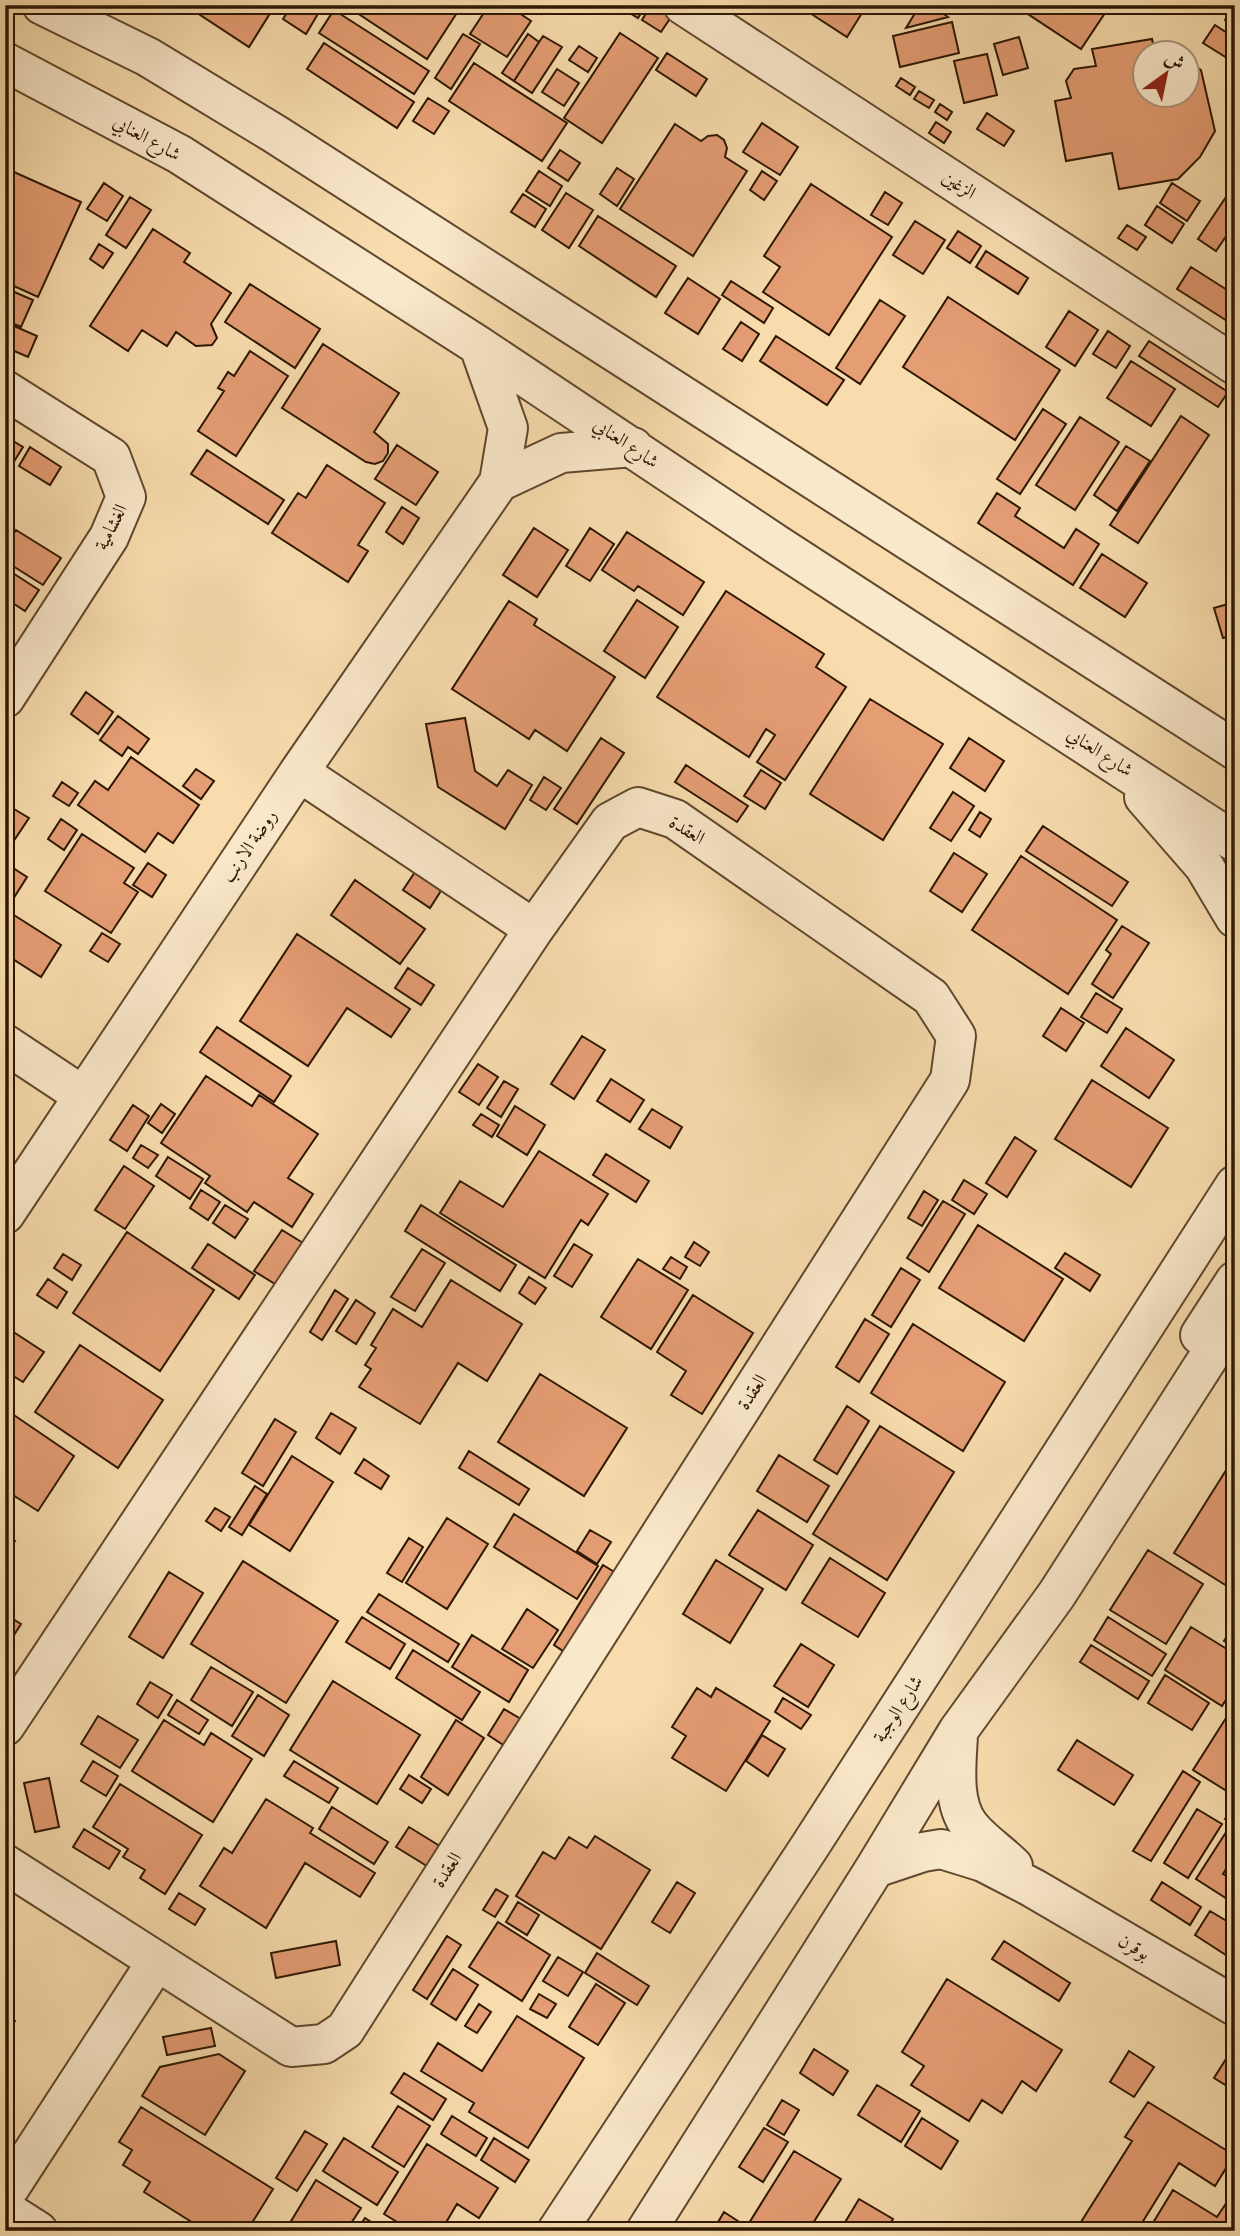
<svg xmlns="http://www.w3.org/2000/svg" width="1240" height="2236" font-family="Alegreya,Amiri,serif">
<rect width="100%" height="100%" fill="#f8dcad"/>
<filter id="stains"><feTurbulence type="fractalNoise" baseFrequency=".00286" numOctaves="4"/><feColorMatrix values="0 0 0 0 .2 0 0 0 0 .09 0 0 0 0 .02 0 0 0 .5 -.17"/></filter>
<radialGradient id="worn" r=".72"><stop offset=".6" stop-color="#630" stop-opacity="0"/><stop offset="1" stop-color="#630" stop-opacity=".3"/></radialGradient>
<!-- building -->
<path fill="#e59d74" stroke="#2c1703" stroke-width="2" d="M185,5H271L274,7L249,47Z
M292,5H308L319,12L306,34L283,19Z
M345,5H462L427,59Z
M489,5H507L531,21L507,57L470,34Z
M527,5H546L541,14Z
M617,5H646L638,18Z
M651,5L671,17L661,32L642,20Z
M820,5H867L847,37L813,15Z
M920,5H930L948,17L906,28Z
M1014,5H1092L1105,13L1081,49Z
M1234,5H1235V27L1225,20Z
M334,10L429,71L414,94L319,33Z
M952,22L959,53L900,67L893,36Z
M1215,25L1235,38V63L1203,43Z
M620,33L658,58L602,143L564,118Z
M463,34L480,44L451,89L435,78Z
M528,34L539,42L514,81L502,73Z
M543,36L562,47L532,93L514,81Z
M1019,37L1028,68L1003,75L994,44Z
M1152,39L1155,52H1146V94H1188V61L1201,70L1215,131L1200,157L1178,179L1119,189L1112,153L1066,161L1055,101L1071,98L1066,81L1074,69L1096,66L1092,49Z
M324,43L414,102L397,128L307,69Z
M579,46L597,58L588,72L569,60Z
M667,53L707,79L696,96L656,70Z
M987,54L997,95L964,103L954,61Z
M474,63L567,123L542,161L449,101Z
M557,69L579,83L564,106L542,92Z
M901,78L915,87L910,95L896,86Z
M919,91L934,100L929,108L914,99Z
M428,98L449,111L434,134L413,121Z
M940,104L952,112L947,120L935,112Z
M987,113L1014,131L1004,146L977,129Z
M936,122L951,132L944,143L929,133Z
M762,123L798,147L780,175L743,152Z
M675,124L701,141L708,136L717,135L724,140L727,148L725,157L747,171L693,256L620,209Z
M560,150L580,163L568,181L548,168Z
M5,168L81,202L38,297L5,282Z
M617,168L634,179L617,206L600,194Z
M539,171L562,186L550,206L526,191Z
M762,171L777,181L764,200L750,190Z
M104,183L123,196L107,221L87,209Z
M1172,183L1200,201L1187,221L1160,203Z
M811,184L892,237L829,335L763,292L780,267L764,256Z
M1232,188L1235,190V223L1216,251L1198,239Z
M885,192L902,203L888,225L871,215Z
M566,193L593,210L569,248L542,230Z
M523,194L546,209L535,227L511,212Z
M130,197L151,210L126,248L106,235Z
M1157,206L1184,224L1172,243L1145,225Z
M598,216L676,266L656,297L579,246Z
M915,221L945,240L923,274L893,255Z
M1127,225L1146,237L1137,250L1118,238Z
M153,229L190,253L184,262L231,293L211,324L217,338L212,345L196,346L176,332L167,346L142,330L128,351L90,326Z
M958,231L981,246L970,263L947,248Z
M99,244L113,253L103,268L90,259Z
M986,251L1028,278L1018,294L976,267Z
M1191,267L1235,295V326L1177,289Z
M688,278L720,299L698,334L665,313Z
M731,281L773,308L764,323L722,295Z
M250,284L320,329L295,368L225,322Z
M12,291L33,300L21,327L5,320V305Z
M948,297L1060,370L1015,440L903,367Z
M880,300L905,316L860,384L836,368Z
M1069,311L1098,330L1075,366L1046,347Z
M5,322L37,336L28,357L5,347Z
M741,322L759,334L742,361L723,349Z
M1108,331L1130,346L1116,368L1093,354Z
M776,336L844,380L827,405L760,361Z
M1149,341L1228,392L1218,407L1139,356Z
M323,344L399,393L374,432L388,444V453L383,461L375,464L366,462L282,408Z
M250,351L288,376L236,456L198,431L224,391L218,388L228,372L234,376Z
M1131,361L1175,389L1151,426L1107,398Z
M1043,409L1066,424L1020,494L997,479Z
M1181,416L1209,435L1138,543L1110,525Z
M1080,417L1119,442L1075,510L1036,485Z
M5,436L23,447L5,476Z
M397,445L438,472L416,505L375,479Z
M1126,446L1150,461L1117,511L1094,495Z
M30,447L61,467L50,485L19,466Z
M207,450L284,500L268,524L191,474Z
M327,465L385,503L358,545L368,551L348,582L272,533L298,493L306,498Z
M997,493L1020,508L1015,516L1064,548L1076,529L1099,544L1073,585L978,523Z
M402,507L419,518L403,544L386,532Z
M534,528L568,550L537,597L503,575Z
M590,528L614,544L590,581L566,566Z
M16,530L61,558L43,585L5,561V547Z
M627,532L704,582L683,615L638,586L634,591L602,570Z
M1102,554L1147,583L1125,617L1080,588Z
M5,568L39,590L25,611L5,598Z
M726,591L824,654L816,667L846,687L785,780L757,762L775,735L766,729L749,757L657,697Z
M637,600L678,627L645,678L604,651Z
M509,601L537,619L534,625L615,677L567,751L535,730L529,739L452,689Z
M1235,602V635L1223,638L1214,608Z
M86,692L113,712L98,734L71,714Z
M870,699L943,744L883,840L810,794Z
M118,716L149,739L138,754L128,747L122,756L100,740Z
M465,718L475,771L497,786L508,770L532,785L505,829L438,787L426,724Z
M601,738L624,753L577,824L554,809Z
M969,738L1004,761L985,791L950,768Z
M131,757L199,805L173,843L158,833L145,852L78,805L95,781L108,790Z
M686,765L748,806L737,822L675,782Z
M196,769L214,781L201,799L183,786Z
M761,770L781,783L765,809L744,796Z
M544,777L561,788L546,810L530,800Z
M62,782L78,793L69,806L53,796Z
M953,792L974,806L951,841L930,828Z
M9,806L29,818L11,845L5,842V811Z
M980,812L991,819L980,837L969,830Z
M61,819L77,830L64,850L48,839Z
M1043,826L1128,882L1112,906L1026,851Z
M82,834L134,868L124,883L138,892L111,933L45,891Z
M954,853L987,874L962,912L930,891Z
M1021,856L1117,920L1068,994L972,930Z
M148,863L166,875L152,897L133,885Z
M10,866L27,877L10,904L5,901V873Z
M417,869L444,886L430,908L403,890Z
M355,880L425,929L400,964L331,915Z
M6,910L61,945L41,977L5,954Z
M1122,926L1149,943L1113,998L1092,984L1111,954L1106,950Z
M102,933L120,944L108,962L90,951Z
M297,934L410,1009L391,1037L347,1008L308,1066L240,1021Z
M408,968L434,985L421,1005L395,988Z
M1096,993L1122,1009L1107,1033L1081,1017Z
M1061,1008L1084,1023L1066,1051L1043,1036Z
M217,1027L291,1076L274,1102L200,1052Z
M1126,1028L1174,1060L1149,1098L1101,1066Z
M582,1036L605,1050L574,1099L551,1084Z
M478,1064L498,1077L479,1105L459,1092Z
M206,1076L252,1106L259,1095L318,1134L288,1178L313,1194L292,1227L254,1202L247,1212L205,1183L210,1176L161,1143Z
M611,1079L644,1100L630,1122L597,1101Z
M1092,1080L1168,1128L1131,1187L1055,1139Z
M504,1081L518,1089L501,1117L487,1108Z
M161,1104L175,1114L162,1133L148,1123Z
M133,1105L149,1116L127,1151L110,1140Z
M515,1106L545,1125L527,1155L497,1136Z
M652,1109L682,1127L670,1148L639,1129Z
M481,1114L499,1125L492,1137L473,1125Z
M1015,1137L1036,1151L1007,1197L986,1183Z
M141,1145L158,1155L148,1168L133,1158Z
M539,1151L608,1194L588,1225L581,1220L545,1278L440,1213L460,1181L503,1207Z
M606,1154L649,1181L636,1202L593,1175Z
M168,1157L203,1179L190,1199L156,1176Z
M124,1166L154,1186L125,1229L95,1210Z
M964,1180L987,1194L974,1214L952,1200Z
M201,1190L220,1202L208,1220L190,1208Z
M924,1191L938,1200L922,1226L908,1218Z
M943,1201L965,1214L929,1272L907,1258Z
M225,1205L248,1219L235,1238L213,1223Z
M421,1205L516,1265L500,1291L405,1231Z
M978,1225L1063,1279L1024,1341L939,1288Z
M282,1230L303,1243L275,1284L254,1271Z
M127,1232L214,1290L160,1371L73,1313Z
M694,1242L709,1252L700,1266L685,1257Z
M208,1244L255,1275L239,1299L192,1268Z
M574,1244L592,1255L572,1287L554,1276Z
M422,1249L445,1263L415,1311L391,1297Z
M1065,1253L1100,1275L1090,1291L1055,1268Z
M63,1254L81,1265L72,1280L54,1268Z
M671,1257L687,1267L680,1279L663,1269Z
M638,1259L688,1290L651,1349L601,1317Z
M901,1268L920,1280L891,1327L872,1315Z
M529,1277L546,1288L535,1304L519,1293Z
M48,1279L67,1292L57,1308L37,1295Z
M451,1280L522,1324L487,1381L458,1363L420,1424L359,1387L371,1369L365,1365L376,1348L371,1345L393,1309L422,1327Z
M335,1290L348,1299L322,1340L310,1332Z
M693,1295L753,1333L702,1414L671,1395L686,1371L657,1352Z
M356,1300L375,1313L356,1344L336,1331Z
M865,1319L889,1334L859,1382L836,1367Z
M913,1324L1005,1382L963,1451L871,1393Z
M12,1331L44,1352L23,1382L5,1371V1341Z
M80,1345L163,1400L118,1468L35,1412Z
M540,1374L627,1428L584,1496L498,1442Z
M847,1406L869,1421L837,1474L814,1460Z
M5,1409L74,1456L38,1511L5,1490Z
M331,1413L356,1428L340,1454L316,1438Z
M275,1419L296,1432L263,1486L242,1473Z
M880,1426L954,1472L887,1580L813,1534Z
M469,1451L529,1489L519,1505L459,1468Z
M779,1455L829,1486L807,1522L757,1491Z
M292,1456L333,1482L290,1551L249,1525Z
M1235,1456V1591L1174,1553Z
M364,1459L389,1476L381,1489L355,1473Z
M255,1486L267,1494L242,1535L229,1527Z
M215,1508L230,1517L221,1531L206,1521Z
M758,1510L813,1545L786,1590L729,1555Z
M514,1514L598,1566L577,1599L494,1547Z
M447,1518L488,1544L447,1609L406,1583Z
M590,1530L611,1542L597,1564L577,1551Z
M5,1534L15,1541L5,1555Z
M409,1538L423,1547L402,1582L387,1573Z
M1148,1550L1203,1584L1166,1644L1110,1610Z
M830,1558L885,1593L858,1637L802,1603Z
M716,1560L763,1589L730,1643L683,1614Z
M243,1561L338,1621L286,1703L191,1644Z
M603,1565L616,1573L566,1653L554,1645Z
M169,1572L203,1593L163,1658L129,1637Z
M379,1594L459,1644L448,1662L367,1612Z
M527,1609L558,1630L533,1668L502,1649Z
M5,1614L21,1624L5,1649Z
M362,1617L405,1644L390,1669L346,1642Z
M1108,1617L1166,1654L1152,1676L1094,1640Z
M1235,1624V1647L1224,1641Z
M1191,1627L1235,1654V1685L1222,1706L1165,1670Z
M472,1635L528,1670L509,1702L452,1667Z
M801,1644L834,1665L808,1707L774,1686Z
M1091,1645L1149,1681L1138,1699L1080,1662Z
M413,1650L480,1692L462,1720L396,1678Z
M211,1667L253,1692L232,1726L191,1700Z
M1165,1675L1209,1703L1192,1730L1148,1703Z
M333,1681L420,1735L377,1804L290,1750Z
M150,1682L172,1695L158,1718L137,1704Z
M697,1688L711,1697L716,1688L770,1721L726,1791L672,1758L686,1736L672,1727Z
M258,1695L289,1715L264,1756L232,1736Z
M783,1698L811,1715L801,1729L775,1712Z
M177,1700L208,1720L199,1734L168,1715Z
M1233,1707L1235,1792L1233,1795L1193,1770Z
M504,1709L521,1719L505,1746L488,1735Z
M98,1716L138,1740L120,1768L81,1744Z
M164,1720L204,1745L211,1733L252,1759L213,1822L132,1771Z
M456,1720L484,1738L448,1795L421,1777Z
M762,1735L785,1749L768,1776L746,1761Z
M1077,1740L1133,1775L1114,1805L1058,1770Z
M93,1761L118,1776L106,1796L81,1781Z
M294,1761L338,1788L329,1803L284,1776Z
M1183,1771L1200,1782L1151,1861L1133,1851Z
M409,1775L431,1789L422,1803L400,1789Z
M49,1778L59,1827L35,1832L24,1783Z
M120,1784L202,1835L165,1894L140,1878L145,1870L123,1857L128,1849L93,1827Z
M266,1799L313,1828L310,1833L375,1873L360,1897L305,1863L266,1928L200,1886L224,1848L232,1853Z
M1235,1805V1825L1225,1819Z
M332,1807L388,1842L374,1864L319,1829Z
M1197,1809L1222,1824L1188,1878L1164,1863Z
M1230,1826L1235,1829V1855L1223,1874L1235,1881V1904L1196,1879Z
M409,1827L443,1848L430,1868L396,1847Z
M84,1829L120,1851L109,1869L73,1847Z
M595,1836L650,1870L601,1949L516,1896L543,1852L555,1859L569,1837L587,1848Z
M677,1882L695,1893L670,1933L652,1922Z
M1162,1882L1201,1907L1190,1925L1151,1900Z
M496,1889L508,1896L495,1917L483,1910Z
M179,1893L205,1909L195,1925L169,1909Z
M518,1902L539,1915L527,1935L506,1922Z
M1210,1911L1235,1926V1961L1195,1935Z
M498,1922L550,1955L522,2001L469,1967Z
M447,1936L461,1945L427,1999L413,1990Z
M336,1941L340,1965L276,1978L271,1953Z
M1004,1941L1070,1983L1059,2001L992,1959Z
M597,1953L649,1986L637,2005L585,1973Z
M558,1957L583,1972L568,1996L543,1981Z
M453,1969L478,1985L456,2020L431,2004Z
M947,1979L1062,2050L1036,2091L1022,2081L1002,2113L982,2100L969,2121L911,2085L924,2066L902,2052Z
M596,1984L625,2003L598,2045L569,2027Z
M539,1994L556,2004L547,2018L530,2009Z
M479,2004L491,2012L477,2033L465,2026Z
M5,2014L15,2021L5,2035Z
M517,2016L584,2058L528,2148L469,2112L474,2103L421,2071L438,2043L482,2071Z
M211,2028L215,2046L167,2055L163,2037Z
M814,2049L848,2071L833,2095L800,2073Z
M1129,2051L1154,2067L1134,2097L1110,2082Z
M1231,2051L1235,2053V2091L1214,2078Z
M219,2054L245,2071L205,2135L142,2096L160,2067Z
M404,2073L446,2099L433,2120L391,2093Z
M877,2085L920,2111L901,2142L858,2115Z
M782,2100L799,2110L784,2135L767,2125Z
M1148,2102L1234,2155L1215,2186L1179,2163L1137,2231H1094L1081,2222L1132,2141L1125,2137Z
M398,2106L430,2126L404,2167L372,2147Z
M141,2107L273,2189L247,2231H206L144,2192L150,2182L123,2165L132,2150L119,2142Z
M452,2116L487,2138L476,2156L441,2134Z
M922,2118L958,2141L941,2169L905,2146Z
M764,2128L788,2142L763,2182L739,2167Z
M305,2131L327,2144L297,2191L276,2178Z
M344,2138L398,2172L377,2205L323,2171Z
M494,2138L529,2160L515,2182L481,2160Z
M427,2144L498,2188L479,2218L457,2204L441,2231H412L384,2214Z
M794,2151L841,2179L808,2231H744Z
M316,2180L361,2208L346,2231H285Z
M1173,2190L1217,2217L1235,2190V2231H1148Z
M859,2199L893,2219L885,2231H854L844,2224Z
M724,2212L741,2223L737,2231H728L717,2224Z
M365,2218L385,2231H356Z"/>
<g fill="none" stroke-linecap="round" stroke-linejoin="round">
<!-- minor casing -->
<g stroke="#5f482e" stroke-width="42">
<path id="minor" d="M42,5L148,57L275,134L1235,750
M683,5L1235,365
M5,62L179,154L479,346L776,544L1235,842
M5,390L111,457L126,497L109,537L5,698
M499,482L561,453L633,447
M299,772L534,929
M1144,797L1204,866L1235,918
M5,1044L82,1095
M5,1214L299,772L499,482L508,428L479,346
M1200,1335L1235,1281
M5,1726L534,929L610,822L638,807L675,819L931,997L956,1036L950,1080L345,2030L324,2044L291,2047L5,1864
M958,1734C957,1762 951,1801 969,1825C980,1840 999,1852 1013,1866
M875,1868L923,1852L941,1849L983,1862L1033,1888L1235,2006
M5,2195L157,1961
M5,2210L38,2231
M557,2231L810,1846L1235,1185
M646,2231L875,1868L958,1731L1057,1594L1235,1316"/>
</g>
<!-- minor -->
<use href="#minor" stroke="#fae8ca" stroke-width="38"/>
</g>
<g text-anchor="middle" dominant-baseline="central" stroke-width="5" stroke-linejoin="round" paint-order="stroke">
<!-- street labels -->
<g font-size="19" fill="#2c1703" stroke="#fae8ca">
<text transform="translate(147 138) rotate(29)">شارع العنابي</text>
<text transform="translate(959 185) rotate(33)">الزغين</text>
<text transform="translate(626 443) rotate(34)">شارع العنابي</text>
<text transform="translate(111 527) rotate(-63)">الغشامية</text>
<text transform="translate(1100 752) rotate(33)">شارع العنابي</text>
<text transform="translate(687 830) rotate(31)">العقدة</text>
<text transform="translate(249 846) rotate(-56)">روضة الارنب</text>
<text transform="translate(752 1392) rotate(-57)">العقدة</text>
<text transform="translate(898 1709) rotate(-57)">شارع الوجبة</text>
<text transform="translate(447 1870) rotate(-57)">العقدة</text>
<text transform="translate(1134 1947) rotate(30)">بوقرن</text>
</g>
</g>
<!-- margin -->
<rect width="1240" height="2236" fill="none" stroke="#f8dcad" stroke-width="28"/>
<rect x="7" y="7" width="1226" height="2222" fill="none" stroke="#2c1703" stroke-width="3.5"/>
<rect x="14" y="14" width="1212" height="2208" fill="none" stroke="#2c1703" stroke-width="2"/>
<!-- north arrow -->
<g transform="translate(1166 74) rotate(33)"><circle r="33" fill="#fae8ca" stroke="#a8947a" stroke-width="2"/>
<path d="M0-5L12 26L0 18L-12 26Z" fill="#8f2418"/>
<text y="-10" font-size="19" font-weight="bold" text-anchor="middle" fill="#2c1703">ش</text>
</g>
<rect width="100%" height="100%" filter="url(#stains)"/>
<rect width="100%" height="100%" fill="url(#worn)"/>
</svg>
